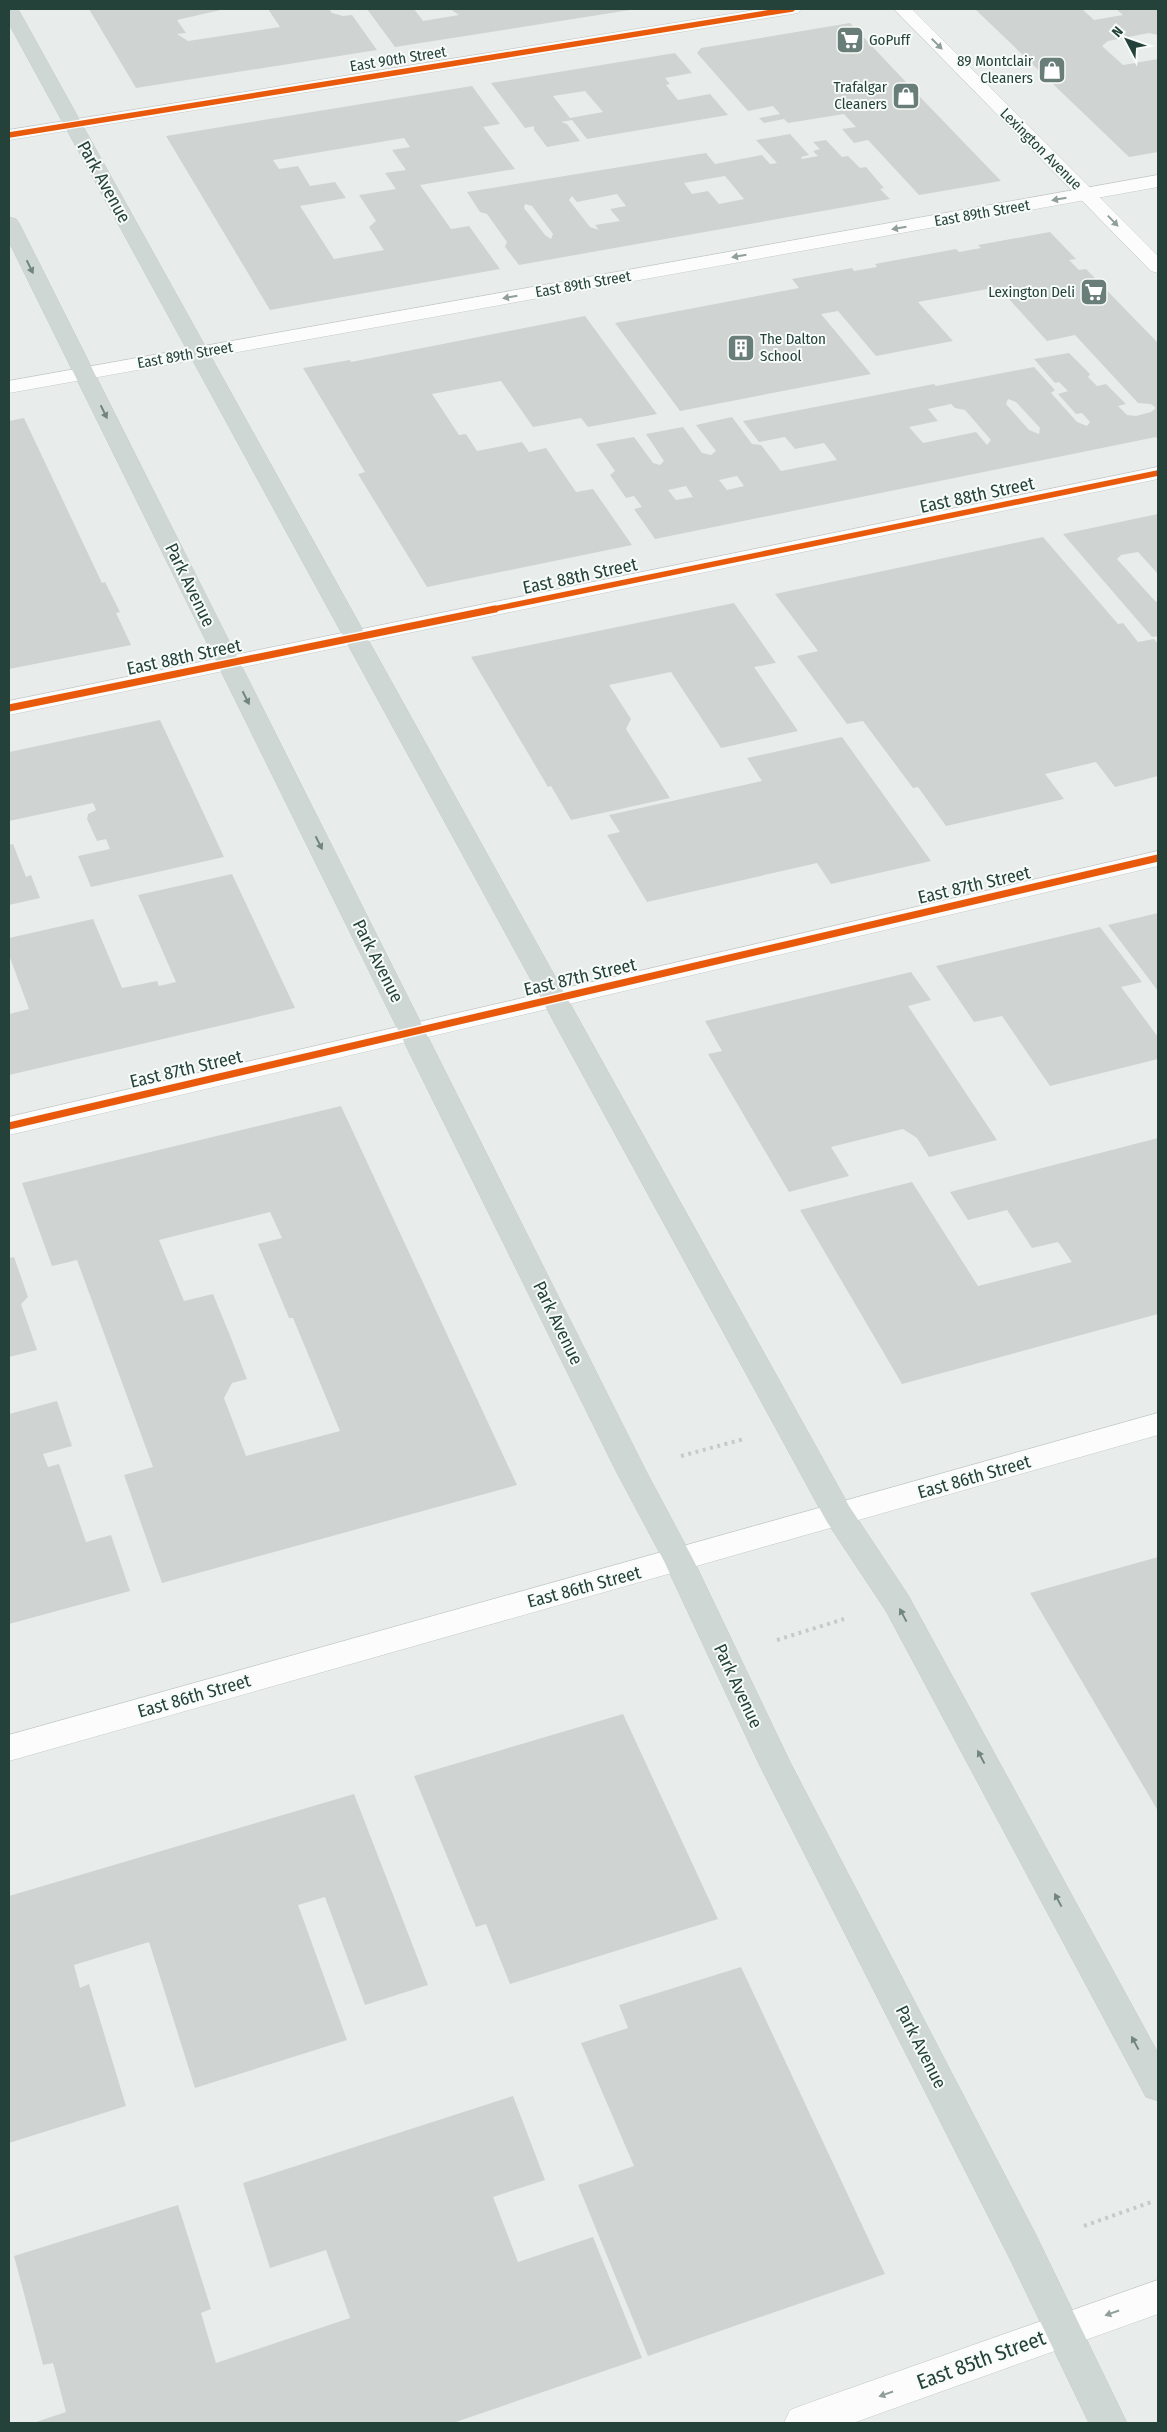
<svg xmlns="http://www.w3.org/2000/svg" width="1167" height="2432" font-family="'Fira Sans Condensed',sans-serif">
<rect width="100%" height="100%" fill="#e8edeb"/>
<!-- building -->
<path fill="#cfd4d2" fill-rule="evenodd" d="M89,9H225L177,20L186,33L177,34L188,41L280,27L268,9H329L332,13L343,16L352,15L377,50L136,88Z
M367,9H414L423,21L459,15L450,9L630,10L395,47Z
M975,9H1082L1094,20L1123,15L1116,9H1158V35L1149,33L1108,41L1102,46L1123,65L1158,59V152L1129,157Z
M850,23L923,100L1001,181L919,195L868,140L854,143L842,129L856,127L844,114L788,123L784,119L764,123L759,118L780,114L773,106L748,111L697,53L701,48Z
M675,53L692,73L665,78L670,84L666,85L678,100L710,94L728,115L587,139L572,120L561,122L567,124L580,141L547,147L534,130V126L525,128L491,83ZM585,91L603,112L570,118L553,96Z
M472,86L500,124L483,127L515,169L420,185L451,229L469,226L500,269L270,310L166,136ZM404,138L410,147L392,150L406,170L385,173L396,189L359,195L376,221L369,227L384,250L334,259L300,206L346,198L335,182L310,186L298,166L279,169L273,160Z
M790,134L809,155L801,157L802,159L818,156L813,151L820,149L813,142L826,140L842,157L848,156L860,168L866,167L884,188L880,189L890,199L519,265L505,247L507,242L487,214L480,212L467,192L706,153L715,164L762,155L770,164L777,163L756,140ZM725,176L744,199L719,204L708,191L692,194L684,183ZM617,194L626,206L610,209L620,221L595,225L599,230L590,227L569,200L572,196L577,202ZM525,204L532,206L553,234L551,239L545,235L524,208Z
M1050,232L1076,259L1069,260L1079,270L1086,269L1158,343V440L1156,437L655,539L634,509L642,507L634,496L626,498L610,475L615,471L596,444L634,437L653,463L660,465L664,461L646,434L683,427L702,453L711,455L716,451L696,425L732,417L752,444L761,445L781,471L837,460L824,443L795,449L785,437L759,442L743,421L934,384L936,386L1034,367L1055,390L1051,393L1077,422L1087,426L1090,422L1082,413L1076,414L1058,394L1068,391L1059,382L1055,383L1034,359L1069,353L1090,374L1088,377L1097,386L1106,384L1126,404L1118,406L1127,415L1136,416L1151,412L1156,408L1151,404L1138,403L1075,335L1047,341L998,287L918,302L953,341L876,356L838,311L821,314L871,374L680,411L615,323L799,288L792,279L852,268L854,271L877,267L875,264L956,249L959,252L981,248L978,245ZM1008,399L1016,402L1040,428L1039,434L1029,430L1006,404ZM951,404L955,408L965,410L991,440L987,445L976,432L923,443L909,427L938,421L928,409ZM737,476L744,486L727,490L719,480ZM686,486L693,497L676,500L668,490Z
M585,316L657,414L588,427L581,418L533,427L501,381L432,394L459,435L466,434L477,451L522,442L529,452L546,448L576,492L593,489L632,545L427,587L358,474L365,472L303,368L350,360L351,362Z
M24,418L102,583L105,582L120,612L116,613L131,645L9,669V421Z
M1158,514V574L1138,552L1121,555L1117,559L1155,601L1158,602V636L1152,637L1063,534Z
M1043,537L1118,624L1123,623L1138,642L1154,639L1158,644V776L1115,787L1096,762L1045,774L1064,799L946,826L918,787L913,788L863,721L847,724L797,656L818,651L775,594Z
M734,603L776,663L754,667L798,731L721,748L671,672L609,685L631,719L626,729L670,798L571,820L551,786L548,787L471,657Z
M160,720L224,857L91,887L78,856L110,849L106,839L97,841L87,819L88,814L96,810L93,803L9,821V752Z
M842,737L931,861L831,884L817,863L647,902L607,835L620,832L609,815L762,781L747,758Z
M13,844L26,877L31,875L40,898L9,905V845Z
M232,874L295,1008L9,1075V1014L29,1009L9,955V938L93,919L122,988L157,981L159,986L176,982L138,895Z
M1158,913V991L1108,925Z
M1100,927L1142,982L1121,987L1158,1037V1059L1050,1086L1002,1016L974,1022L936,966Z
M911,972L931,1000L908,1006L997,1140L929,1157L917,1138L903,1129L831,1147L849,1176L789,1192L708,1054L722,1051L705,1021Z
M341,1106L517,1485L162,1583L124,1475L153,1467L77,1260L52,1266L22,1183ZM270,1212L282,1238L258,1244L289,1318H293L340,1431L246,1456L224,1398L232,1383L247,1379L229,1333L213,1294L184,1301L159,1240Z
M1158,1138V1314L902,1384L800,1210L912,1182L978,1286L1072,1262L1058,1242L1032,1248L1007,1210L968,1220L950,1192Z
M14,1257L28,1297L21,1304L37,1350L9,1357V1258Z
M57,1401L72,1446L43,1454L48,1467L59,1464L86,1542L111,1535L130,1591L9,1624V1414Z
M1158,1557V1811L1030,1593Z
M623,1714L718,1919L510,1984L486,1924L476,1927L414,1776Z
M354,1794L428,1985L365,2005L325,1897L298,1905L347,2040L195,2088L149,1942L74,1965L80,1988L89,1984L126,2106L9,2143V1896Z
M741,1967L885,2274L648,2356L578,2185L634,2166L581,2043L628,2028L619,2005Z
M513,2096L545,2180L493,2197L518,2262L593,2237L642,2358L453,2423H33L66,2412L53,2363L43,2365L14,2256L178,2205L211,2309L201,2313L216,2363L350,2318L326,2250L270,2268L243,2183Z"/>
<g fill="none" stroke-linecap="round" stroke-linejoin="round">
<!-- street casing -->
<g stroke="#c5cac8" stroke-width="1">
<path id="street" d="M761,9H801L798,13L792,14L9,140V130Z
M1158,175V187L9,393V381Z
M1158,467V479L9,715V701Z
M1158,851V866L9,1135V1117Z
M1158,2280V2314L853,2423H784L790,2410L803,2405Z"/>
</g>
<!-- secondary casing -->
<g stroke="#c3cbc8" stroke-width="1">
<path id="secondary" d="M894,9H912L1158,256V273L1151,271Z
M1158,1413V1435L9,1761V1735Z"/>
</g>
<!-- primary casing -->
<g stroke="#c3ccc9" stroke-width="1">
<path id="primary" d="M9,9H18L849,1506L908,1595L1158,2053V2101L1146,2097L886,1611L827,1522L9,24Z
M9,217L16,219L19,223L646,1471L694,1561L790,1762L1036,2235L1127,2423H1089L1010,2259L759,1764L664,1561L616,1471L9,242Z"/>
</g>
<!-- path -->
<path stroke="#c3ccca" stroke-width="4" stroke-dasharray="3 4.5" stroke-linecap="butt" d="M681,1456L744,1439
M777,1640L844,1619
M1084,2226L1154,2201"/>
<!-- street -->
<use href="#street" fill="#fcfcfc" fill-rule="evenodd"/>
<!-- secondary -->
<use href="#secondary" fill="#fcfcfc" fill-rule="evenodd"/>
<!-- primary -->
<use href="#primary" fill="#cfd7d5" fill-rule="evenodd"/>
<!-- cycleway-far1 casing -->
<g stroke="#f7fbf9" stroke-width="8">
<path id="cycleway-far1" d="M9,135L792,9
M489,610L1158,473"/>
</g>
<!-- cycleway casing -->
<g stroke="#f7fbf9" stroke-width="10">
<path id="cycleway" d="M9,708L495,609
M9,1126L1158,858"/>
</g>
<!-- cycleway-far1 -->
<use href="#cycleway-far1" stroke="#e8590c" stroke-width="5.5"/>
<!-- cycleway -->
<use href="#cycleway" stroke="#e8590c" stroke-width="7"/>
</g>
<!-- one-way arrows -->
<defs><path id="oneway-solid" d="M-6-.8H1V-3.2L6.5 0L1 3.2V.8H-6Z" transform="scale(1.25)"/></defs>
<g fill="#909f9b">
<use href="#oneway-solid" transform="translate(937 44) rotate(45)"/>
<use href="#oneway-solid" transform="translate(1059 199) rotate(170)"/>
<use href="#oneway-solid" transform="translate(1113 221) rotate(46)"/>
<use href="#oneway-solid" transform="translate(899 228) rotate(170)"/>
<use href="#oneway-solid" transform="translate(739 256) rotate(170)"/>
<use href="#oneway-solid" transform="translate(510 297) rotate(170)"/>
<use href="#oneway-solid" transform="translate(1112 2313) rotate(161)"/>
<use href="#oneway-solid" transform="translate(886 2394) rotate(161)"/>
</g>
<g fill="#718580">
<use href="#oneway-solid" transform="translate(30 267) rotate(64)"/>
<use href="#oneway-solid" transform="translate(104 412) rotate(64)"/>
<use href="#oneway-solid" transform="translate(246 698) rotate(63)"/>
<use href="#oneway-solid" transform="translate(319 843) rotate(63)"/>
<use href="#oneway-solid" transform="translate(903 1615) rotate(-118)"/>
<use href="#oneway-solid" transform="translate(981 1757) rotate(-118)"/>
<use href="#oneway-solid" transform="translate(1058 1900) rotate(-118)"/>
<use href="#oneway-solid" transform="translate(1135 2043) rotate(-118)"/>
</g>
<!-- icons -->
<defs>
<g id="supermarket-square" transform="scale(1.4375)"><rect x="-9" y="-9" width="18" height="18" rx="4" fill="#697e78" stroke="#f7fbf9"/><path d="M-6-5.5h2.5l.6 2H6L4.5 2H-2.5L-4.4-4H-6ZM-1.5 3.2a1.3 1.3 0 1 0 .1 0ZM3 3.2a1.3 1.3 0 1 0 .1 0Z" fill="#fff"/></g>
<g id="shop-square" transform="scale(1.4375)"><rect x="-9" y="-9" width="18" height="18" rx="4" fill="#697e78" stroke="#f7fbf9"/><path d="M-5-2.5h2.3a2.7 3.5 0 0 1 5.4 0H5L5.5 6h-11ZM-1.5-2.5h3a1.5 2.3 0 0 0-3 0Z" fill="#fff"/></g>
<g id="building-square" transform="scale(1.4375)"><rect x="-9" y="-9" width="18" height="18" rx="4" fill="#697e78" stroke="#f7fbf9"/><path d="M-4-6H4V6H1V3H-1V6H-4ZM-2.5-4.3h1.7v1.8h-1.7ZM.8-4.3h1.7v1.8H.8ZM-2.5-1h1.7V.8h-1.7ZM.8-1h1.7V.8H.8Z" fill="#fff"/></g>
</defs>
<g fill-rule="evenodd">
<use href="#supermarket-square" x="850" y="40"/>
<use href="#shop-square" x="1052" y="70"/>
<use href="#shop-square" x="906" y="96"/>
<use href="#supermarket-square" x="1094" y="292"/>
<use href="#building-square" x="741" y="348"/>
</g>
<g text-anchor="middle" dominant-baseline="central" stroke-width="4" stroke-linejoin="round" paint-order="stroke">
<!-- far-poi labels -->
<g font-size="15" fill="#24423a" stroke="#f7fbf9" text-anchor="end">
<text x="869" y="40" text-anchor="start">GoPuff</text>
<text x="1033" y="61">89 Montclair<tspan x="1033" dy="17">Cleaners</tspan></text>
<text x="887" y="87">Trafalgar<tspan x="887" dy="17">Cleaners</tspan></text>
<text x="1075" y="292">Lexington Deli</text>
<text x="760" y="339" text-anchor="start">The Dalton<tspan x="760" dy="17">School</tspan></text>
</g>
<!-- far-street labels -->
<g font-size="15" fill="#24423a" stroke="#f7fbf9">
<text transform="translate(398 59) rotate(-9)">East 90th Street</text>
<text transform="translate(1041 149) rotate(45)">Lexington Avenue</text>
<text transform="translate(982 213) rotate(-10)">East 89th Street</text>
<text transform="translate(583 284) rotate(-10)">East 89th Street</text>
<text transform="translate(185 355) rotate(-10)">East 89th Street</text>
</g>
<!-- street labels -->
<g font-size="18" fill="#24423a" stroke="#f7fbf9">
<text transform="translate(104 182) rotate(61)">Park Avenue</text>
<text transform="translate(977 495) rotate(-12)">East 88th Street</text>
<text transform="translate(580 576) rotate(-12)">East 88th Street</text>
<text transform="translate(190 585) rotate(64)">Park Avenue</text>
<text transform="translate(184 657) rotate(-12)">East 88th Street</text>
<text transform="translate(974 885) rotate(-13)">East 87th Street</text>
<text transform="translate(378 961) rotate(63)">Park Avenue</text>
<text transform="translate(580 977) rotate(-13)">East 87th Street</text>
<text transform="translate(186 1069) rotate(-13)">East 87th Street</text>
<text transform="translate(558 1323) rotate(64)">Park Avenue</text>
<text transform="translate(974 1477) rotate(-16)">East 86th Street</text>
<text transform="translate(584 1587) rotate(-15)">East 86th Street</text>
<text transform="translate(738 1686) rotate(65)">Park Avenue</text>
<text transform="translate(194 1696) rotate(-16)">East 86th Street</text>
<text transform="translate(921 2047) rotate(63)">Park Avenue</text>
</g>
<!-- near-street labels -->
<g font-size="21" fill="#24423a" stroke="#f7fbf9">
<text transform="translate(981 2360) rotate(-20)">East 85th Street</text>
</g>
</g>
<!-- border -->
<rect width="1167" height="2432" fill="none" stroke="#24423a" stroke-width="20"/>
<!-- north arrow -->
<g transform="translate(1127 40) rotate(311)" stroke="#f7fbf9" stroke-width="4" paint-order="stroke">
<path d="M0-4L9 19L0 12L-9 19Z" fill="#24423a"/>
<text y="-8" font-size="14" font-weight="bold" text-anchor="middle" fill="#24423a">N</text>
</g>
</svg>
